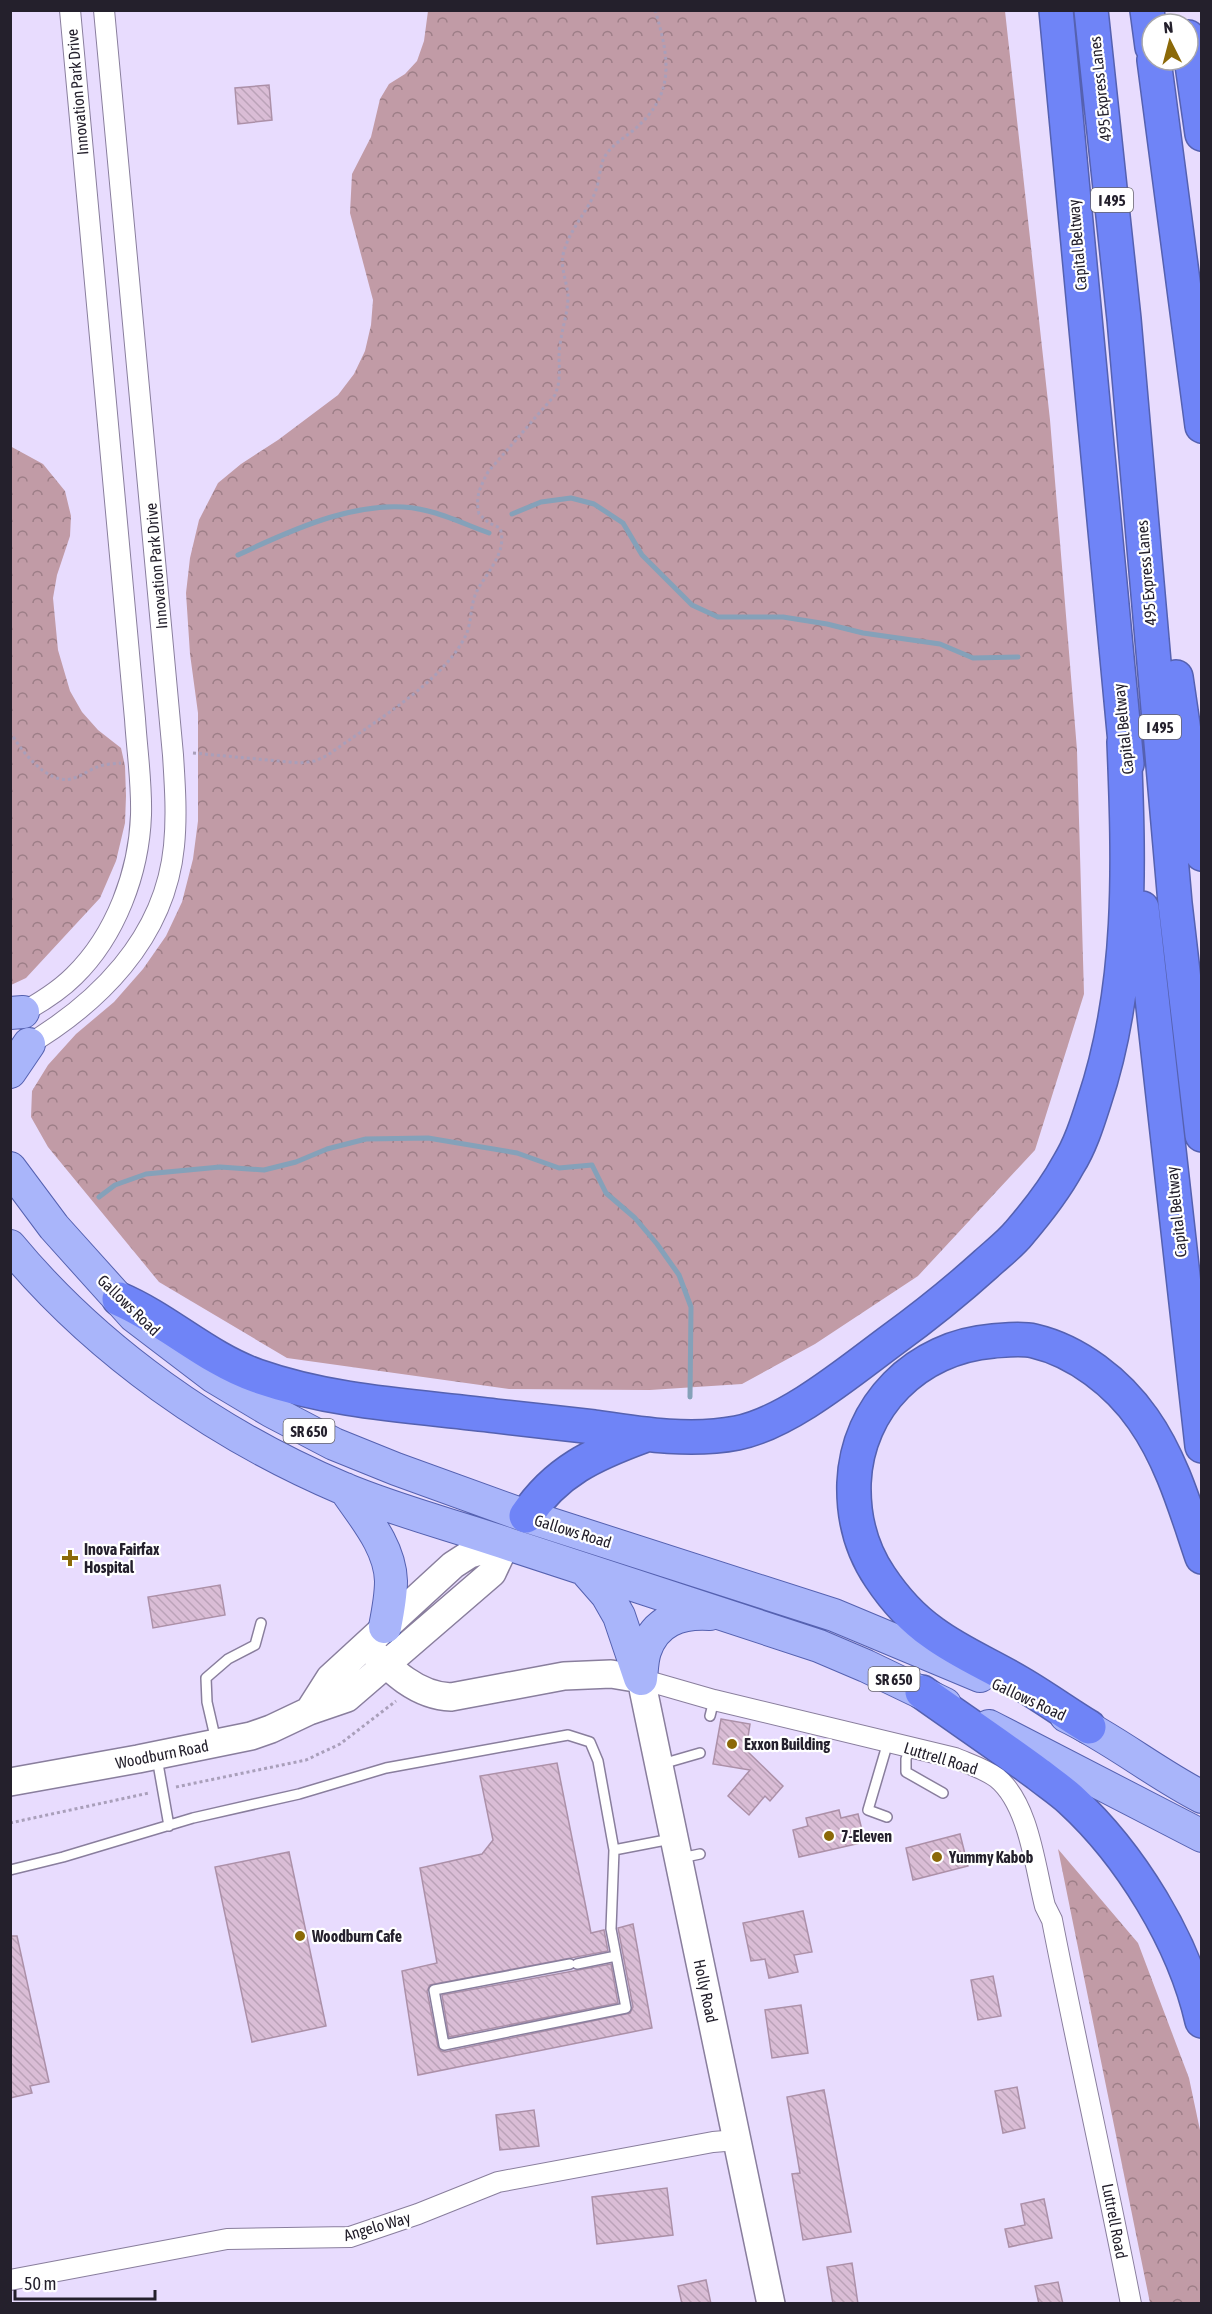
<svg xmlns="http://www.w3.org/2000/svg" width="1212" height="2314" font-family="'Asap Condensed',sans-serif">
<defs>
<pattern id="forest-crowns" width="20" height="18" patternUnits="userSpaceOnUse" patternTransform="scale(1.5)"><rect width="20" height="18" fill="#c19ba6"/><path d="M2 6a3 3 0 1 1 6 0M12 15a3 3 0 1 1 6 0" fill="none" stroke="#9d7e87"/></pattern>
<pattern id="building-back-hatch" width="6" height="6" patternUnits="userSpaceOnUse" patternTransform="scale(1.5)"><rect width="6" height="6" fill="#dabdd6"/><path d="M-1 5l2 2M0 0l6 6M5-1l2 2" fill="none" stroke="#bba2b8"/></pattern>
</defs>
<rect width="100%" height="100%" fill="#e8dcfe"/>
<!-- forest -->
<path fill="url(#forest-crowns)" d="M428,11H1005L1050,420L1077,750L1084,994L1035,1150L918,1276L815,1344L742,1384L650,1390L509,1389L287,1358L159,1282L48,1147L31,1117L32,1091L48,1065L76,1034L114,1002L143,969L166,936L182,902L193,859L198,821V713L190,654L186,593L190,558L199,520L218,483L241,464L278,440L338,395L354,374L365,351L371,325L373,300L350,213L352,174L371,137L380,99L389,84L405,74L417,61L424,41Z
M10,446L43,464L65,491L71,516L70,536L57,575L53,598L58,650L70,691L82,712L98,730L121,748L125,766L126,796L125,823L116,861L100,898L26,978L11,985Z
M1058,1849L1138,1943L1189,2078L1201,2135V2303H1150Z"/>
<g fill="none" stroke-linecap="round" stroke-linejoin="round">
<!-- stream -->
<path stroke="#85a1b9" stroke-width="5" d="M512,514L541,502L571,498L594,504L623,523L642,555L692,605L718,617H783L827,624L863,633L940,644L973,658L1018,657
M238,555C291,530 368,494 428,511C449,516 469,526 489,533
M99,1197L115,1185L146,1174L220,1167L264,1170L296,1162L327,1149L366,1139L428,1138L517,1153L559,1168L592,1165L606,1193L635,1218L657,1244L679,1275L691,1307L690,1397"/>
</g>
<!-- building -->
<path fill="url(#building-back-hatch)" stroke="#ac90a8" stroke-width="1.5" d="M269,85L272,120L238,124L235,88Z
M220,1585L225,1615L153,1628L148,1597Z
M721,1719L750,1724L746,1750L783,1786L770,1801L765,1796L749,1815L728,1796L750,1770L713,1764Z
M557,1763L591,1933L604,1930L608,1951L430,1985L427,1991L438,2047L441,2051L445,2052L630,2013L633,2007L618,1928L633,1924L652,2028L418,2075L402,1971L437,1963L420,1868L482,1854L493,1840L480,1776Z
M839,1810L841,1818L858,1814L865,1842L799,1857L793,1830L808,1826L806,1818Z
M960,1834L968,1866L913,1880L906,1848Z
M289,1852L326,2026L252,2042L215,1867Z
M803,1911L812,1952L794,1955L798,1972L769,1978L765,1959L751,1961L743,1923Z
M10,1936H17L49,2082L30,2086L32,2093L10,2098Z
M611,1964L618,2003L449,2037L442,1995Z
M993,1976L1001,2016L978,2020L971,1980Z
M801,2005L808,2053L772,2058L765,2010Z
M1017,2087L1025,2128L1003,2133L995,2091Z
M824,2090L851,2232L803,2240L792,2174L800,2173L787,2097Z
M534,2110L539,2146L500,2150L496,2115Z
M667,2188L673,2235L597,2244L592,2197Z
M1044,2199L1052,2238L1009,2247L1005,2229L1025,2225L1021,2204Z
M852,2263L858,2304H833L827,2267Z
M706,2280L711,2304H682L678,2286Z
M1058,2282L1063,2304H1039L1035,2286Z"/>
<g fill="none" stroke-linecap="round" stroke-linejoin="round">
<!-- lane casing -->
<g stroke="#897e9d" stroke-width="12">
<path id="lane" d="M710,1716L714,1700
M216,1741L207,1702L206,1678L228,1659L255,1645L261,1623
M910,1748L906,1759V1772L943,1793
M157,1758L169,1826
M662,1764L700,1753
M887,1817L868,1810L888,1742
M614,1850L671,1839
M681,1858L700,1854
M10,1870L63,1857L193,1818L299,1794L386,1768L568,1735L590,1742L598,1761L614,1850L611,1929L626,2008L444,2045L434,1990L570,1964
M577,1964L616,1956"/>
</g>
<!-- street casing -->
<g stroke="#897e9d" stroke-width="22">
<path id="street" d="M14,1017C35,1006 57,993 74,976C116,935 139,872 141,815C142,783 137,751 135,719L70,10
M21,1049C97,1005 165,939 174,846C177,816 175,786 173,755L104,10
M641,1679L714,1700L955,1758C969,1764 985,1769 997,1778C1029,1804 1035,1867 1045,1906L1052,1920C1077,2048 1106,2175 1131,2304
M10,2280L227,2239L350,2237L418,2214L498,2182L713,2142L737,2140"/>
</g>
<!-- secondary casing -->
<g stroke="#897e9d" stroke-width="30">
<path id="secondary" d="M366,1645C390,1669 416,1696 451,1697L564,1676L611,1674L641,1679L771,2304
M309,1711L330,1678L453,1565L470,1554L506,1543
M10,1782L138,1759L251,1736L271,1729L309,1711L347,1698L492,1573L506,1543"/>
</g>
<!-- primary casing -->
<g stroke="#5561b0" stroke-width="34">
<path id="primary" d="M10,1013L23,1012
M10,1072L29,1044
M10,1168L54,1227L134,1316L214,1377L271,1411L334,1444L396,1469L526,1516L834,1615L980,1676
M10,1246C97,1351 217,1435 342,1488C396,1511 453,1525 508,1544C612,1579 716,1612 819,1646L866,1666L945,1704
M345,1489C363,1516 390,1546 391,1581C391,1596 388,1612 385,1627
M586,1571L607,1595L619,1616L640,1678
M641,1679C642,1670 642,1660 645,1651C655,1621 680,1612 710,1614
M1066,1716C1114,1739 1155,1773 1202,1797
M989,1726L1202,1836"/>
</g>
<!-- highway casing -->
<g stroke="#5561b0" stroke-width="36">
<path id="highway" d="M1056,10L1127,764
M1091,10L1124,319L1175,903L1202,1135
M1147,10L1152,47
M1188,37L1202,134
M1154,60L1202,426
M1176,677L1202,854
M1142,908L1202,1446
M119,1299C168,1320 206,1358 257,1376C334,1403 416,1406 496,1416C529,1420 561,1423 594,1427C641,1434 690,1442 737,1433C788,1423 850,1371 892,1340C925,1316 956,1291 986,1264C997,1254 1010,1244 1019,1233C1037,1212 1055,1189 1068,1165C1080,1146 1087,1124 1094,1102C1133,986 1129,863 1124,742
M526,1516C556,1471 594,1454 643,1436
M922,1692C960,1719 1000,1746 1038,1774C1048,1782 1060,1790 1070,1799C1130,1854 1184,1941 1202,2021
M1089,1727C1066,1713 1044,1697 1020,1683C992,1666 960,1653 933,1633C913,1619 894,1598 880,1577C861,1549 853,1517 854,1483C857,1406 917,1347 993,1341C1007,1340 1021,1338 1034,1341C1077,1351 1118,1383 1143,1419C1172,1460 1186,1510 1202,1557"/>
</g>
<!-- path -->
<path stroke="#a99fba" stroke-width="3" stroke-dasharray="3 3" stroke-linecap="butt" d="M10,732C21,750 46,784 71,779C80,777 89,770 97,767C104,764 113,764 121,763
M193,753L300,763L315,761L328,755C370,724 443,683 466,635C472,622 470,604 477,591C487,572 508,552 500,528L489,523L479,514C475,497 480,487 488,472L555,395C563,375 557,364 560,345C562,328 568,313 568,296C567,280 559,266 564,251C570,230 585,214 594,195C601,181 598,163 608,152C616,142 627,136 636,128C676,93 669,56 655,10
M176,1787L306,1760L340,1744L396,1701
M10,1823L149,1793"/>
<!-- lane -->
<use href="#lane" stroke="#fff" stroke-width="9"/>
<!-- street -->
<use href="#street" stroke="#fff" stroke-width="20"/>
<!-- secondary -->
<use href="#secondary" stroke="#fff" stroke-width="27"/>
<!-- primary -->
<use href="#primary" stroke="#a9b5fa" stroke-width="32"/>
<!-- highway -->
<use href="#highway" stroke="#6f84f7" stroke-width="33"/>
</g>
<!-- markers -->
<g fill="#8b6908" stroke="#fff" stroke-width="2">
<path d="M67 1549h6v6h6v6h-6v6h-6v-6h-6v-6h6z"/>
<circle cx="732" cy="1744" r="6"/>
<circle cx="829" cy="1836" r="6"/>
<circle cx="937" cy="1857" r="6"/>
<circle cx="300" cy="1936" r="6"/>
</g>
<g text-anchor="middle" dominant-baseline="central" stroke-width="4.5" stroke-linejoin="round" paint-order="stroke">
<!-- shield labels -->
<g fill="#fff" stroke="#66636b" stroke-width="1.5">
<rect x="1091" y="188" width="42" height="24" rx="4.5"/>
<rect x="1139" y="715" width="42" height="24" rx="4.5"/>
<rect x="283.5" y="1419" width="51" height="24" rx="4.5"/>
<rect x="868.5" y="1667" width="51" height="24" rx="4.5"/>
</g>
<g font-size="15" font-weight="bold" fill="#24202c">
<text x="1112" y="200">I 495</text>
<text x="1160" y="727">I 495</text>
<text x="309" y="1431">SR 650</text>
<text x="894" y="1679">SR 650</text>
</g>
<!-- street labels -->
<g font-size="16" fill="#24202c" stroke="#fff">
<text transform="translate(1100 89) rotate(-96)">495 Express Lanes</text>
<text transform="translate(77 92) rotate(-95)">Innovation Park Drive</text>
<text transform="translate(1077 245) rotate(-95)">Capital Beltway</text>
<text transform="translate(156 566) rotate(-95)">Innovation Park Drive</text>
<text transform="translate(1146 573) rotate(-95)">495 Express Lanes</text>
<text transform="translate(1123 729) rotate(-96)">Capital Beltway</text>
<text transform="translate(1176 1212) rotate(-96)">Capital Beltway</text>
<text transform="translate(129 1305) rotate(44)">Gallows Road</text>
<text transform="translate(573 1531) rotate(17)">Gallows Road</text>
<text transform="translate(1029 1699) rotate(25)">Gallows Road</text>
<text transform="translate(162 1754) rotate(-11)">Woodburn Road</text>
<text transform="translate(941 1758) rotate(17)">Luttrell Road</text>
<text transform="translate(706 1991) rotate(78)">Holly Road</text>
<text transform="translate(1115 2221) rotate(79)">Luttrell Road</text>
<text transform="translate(377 2226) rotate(-16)">Angelo Way</text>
</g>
<!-- poi labels -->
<g font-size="16" font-weight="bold" fill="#24202c" stroke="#fff" text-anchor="start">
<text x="84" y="1549">Inova Fairfax<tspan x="84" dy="18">Hospital</tspan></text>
<text x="744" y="1744">Exxon Building</text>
<text x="841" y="1836">7-Eleven</text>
<text x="949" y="1857">Yummy Kabob</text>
<text x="312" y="1936">Woodburn Cafe</text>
</g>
</g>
<!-- border -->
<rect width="1212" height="2314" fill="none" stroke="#24202c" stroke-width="24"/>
<!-- north arrow -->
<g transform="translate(1170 42) rotate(354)"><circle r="28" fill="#ffffff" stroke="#a7a6ab" stroke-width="1.5"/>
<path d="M0-4.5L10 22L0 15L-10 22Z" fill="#8b6908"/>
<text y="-9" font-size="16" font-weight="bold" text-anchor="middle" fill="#24202c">N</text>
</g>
<!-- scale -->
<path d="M15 2290v9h140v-9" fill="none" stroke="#24202c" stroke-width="3"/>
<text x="24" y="2290" font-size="18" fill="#24202c" stroke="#ffffff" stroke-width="4.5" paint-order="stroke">50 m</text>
</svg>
